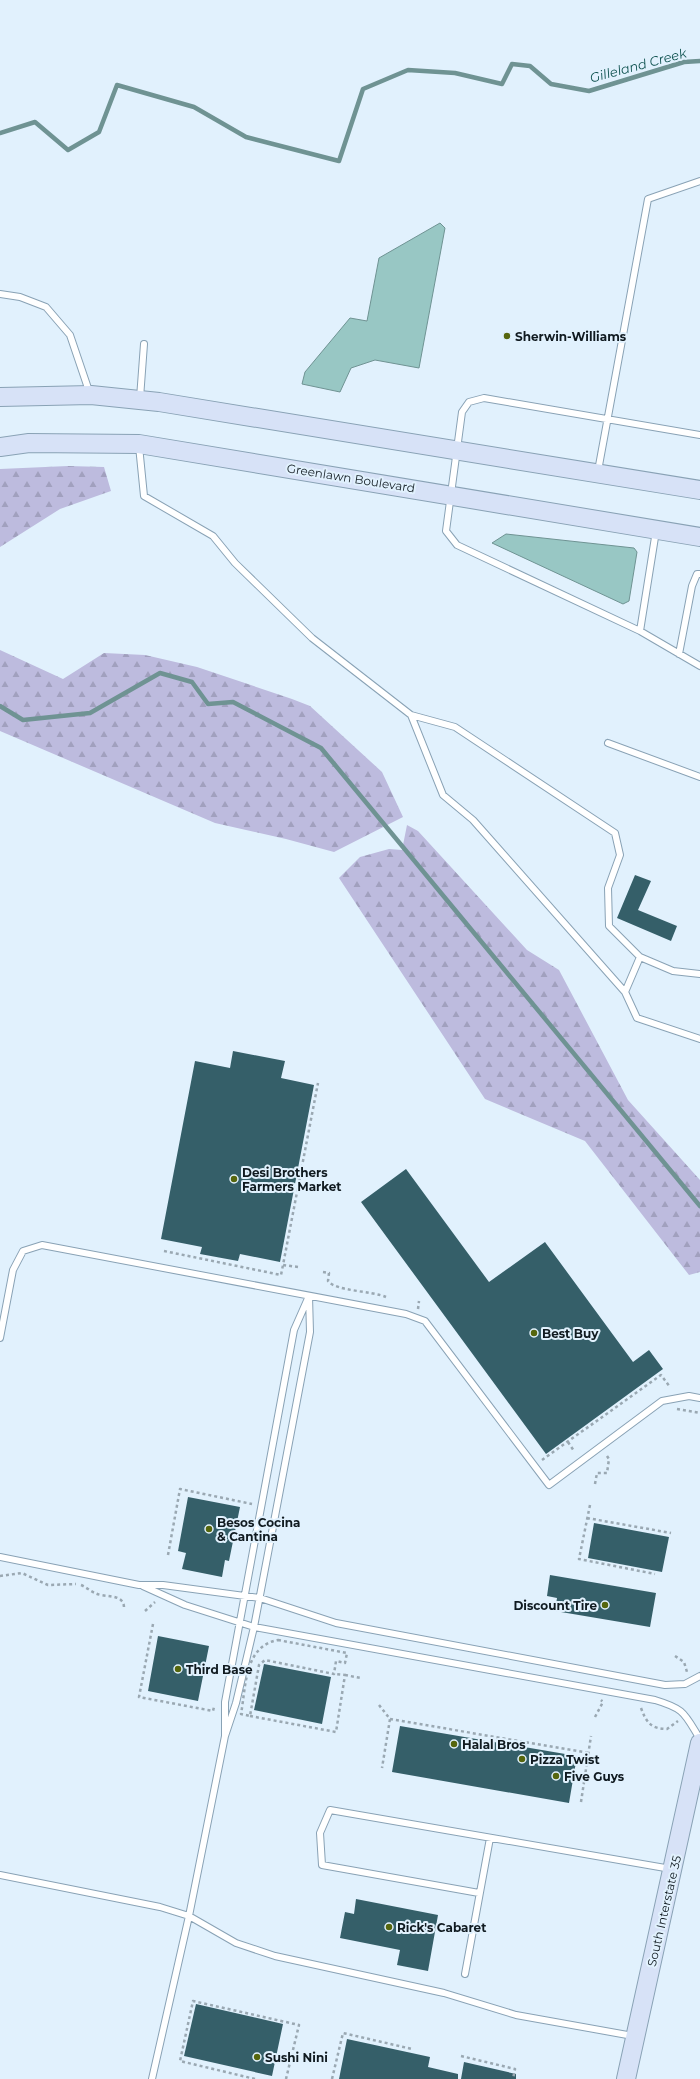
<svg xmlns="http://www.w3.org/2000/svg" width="700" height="2079" font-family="Montserrat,sans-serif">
<defs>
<pattern id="forest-firs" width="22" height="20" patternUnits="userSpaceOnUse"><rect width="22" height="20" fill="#bdbbde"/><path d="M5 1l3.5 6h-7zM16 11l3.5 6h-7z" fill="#a1a0be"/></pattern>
</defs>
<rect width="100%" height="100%" fill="#e1f1fd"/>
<!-- forest -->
<path fill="url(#forest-firs)" d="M68,466L104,467L111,491L60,509L0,547V469Z
M0,650L63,679L104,653L145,655L197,667L292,699L310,706L382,772L403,817L334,852L286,839L215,823L0,731Z
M407,825L418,831L527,950L559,970L628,1100L700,1180V1272L689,1275L585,1141L485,1099L339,878L360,857L389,849L402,850Z"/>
<!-- water -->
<path fill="#98c7c4" stroke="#6f9393" d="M440,223L445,228L419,368L375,360L351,368L340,392L302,384L305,372L350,318L367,321L379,258Z
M506,534L634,548L637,552L629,601L623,604L492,543Z"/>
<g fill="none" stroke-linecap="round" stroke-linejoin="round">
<!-- stream -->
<path stroke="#6f9393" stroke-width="4.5" d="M0,133L35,122L68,150L99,132L117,85L194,107L246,137L339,161L363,89L408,70L455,73L502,84L512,64L530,66L551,84L589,91L684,62L700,61
M0,706L23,720L90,713L160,673L192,682L208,704L233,702L321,748L700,1206"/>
</g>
<!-- building -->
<path fill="#355f69" d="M635,875L651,881L638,910L677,926L671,941L617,918Z
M233,1051L285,1061L281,1078L314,1085L280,1262L240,1254L238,1261L200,1254L202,1247L161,1239L195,1061L230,1068Z
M406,1169L489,1282L545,1242L633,1362L649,1350L663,1369L546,1454L361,1202Z
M188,1497L240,1507L229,1561L225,1560L222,1577L182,1569L186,1553L178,1551Z
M594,1523L669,1537L662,1572L588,1558Z
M550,1575L656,1593L650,1627L555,1611L557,1598L547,1596Z
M158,1636L209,1646L198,1701L148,1691Z
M264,1664L331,1677L322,1724L254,1710Z
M400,1726L577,1756L569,1803L392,1772Z
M356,1899L438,1915L428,1971L397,1965L400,1950L340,1938L345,1912L354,1914Z
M196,2004L283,2024L272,2076L184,2056Z
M347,2039L430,2057L428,2067L458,2074V2079H339Z
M464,2062L516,2074V2079H461Z"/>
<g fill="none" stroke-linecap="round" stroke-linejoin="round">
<!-- service casing -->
<g stroke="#89a2b5" stroke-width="8">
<path id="service" d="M0,294L20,297L46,307L70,335L90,394
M140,398L144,344
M139,446L144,496L213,536L235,563L312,638L411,715L455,727L615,833L620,855L608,888L609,926L640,957L673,971L700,974
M598,471L648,199L700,181
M656,531L640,631L700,666
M640,631L457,545L446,531L462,412L469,402L484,398L700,435
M679,654L692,586L697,574H700
M411,715L443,795L473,820L625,992
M608,743L700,777
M640,957L625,992L637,1018L700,1039
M309,1296L310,1332L254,1627L236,1703L225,1736V1702L294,1330Z
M0,1338L13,1270L23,1251L42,1245L406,1314L425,1321L549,1485L662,1401L689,1396L700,1398
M0,1557L139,1585H163L260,1598L336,1623L665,1685L685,1684L700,1676
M143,1586L185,1605L254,1627L655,1700C685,1709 684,1713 700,1739
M0,1875L160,1907L189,1916L236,1943L275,1956L444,1993L516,2015L633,2036
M479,1893L322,1865L320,1833L330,1810L671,1869
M465,1974L490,1838
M152,2079L189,1916L225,1736"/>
</g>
<!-- secondary casing -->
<g stroke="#89a2b5" stroke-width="20">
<path id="secondary" d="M0,397L91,395L159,402L700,490
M0,447L29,443L139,444L700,537
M626,2079L700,1743"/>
</g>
<!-- path -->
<path stroke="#9aa8b2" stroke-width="2.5" stroke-dasharray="3 3" stroke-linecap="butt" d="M164,1251L281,1275L283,1265
M298,1267L283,1265L318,1083
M323,1272L329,1273L328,1281C335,1291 372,1291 386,1297
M418,1309L419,1301
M677,1409L700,1413
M568,1442L574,1451
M542,1460L661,1375L670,1387
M595,1484L597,1473H607L609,1459L607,1456
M590,1505L579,1559L655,1574
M587,1518L671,1533
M168,1555L180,1489L252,1504
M0,1576L22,1573L48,1585L76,1584
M81,1585C86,1587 90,1591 95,1593C104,1598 123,1593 124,1607
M145,1611L155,1602
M153,1624L139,1697L213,1711L214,1707
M278,1640L347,1653L345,1663L336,1661L334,1674L265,1660L259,1665L250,1716L241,1714C246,1687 244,1646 278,1640Z
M675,1656L684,1662L687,1672
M345,1675L361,1678
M379,1705L390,1719L382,1768
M641,1708C646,1722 651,1729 667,1729L678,1721
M250,1716L336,1732L345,1675L334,1674
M595,1717L603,1702L601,1700
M390,1719L589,1753
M581,1802L591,1736
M461,2056L515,2069L513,2079
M255,2079L180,2061L193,2001L299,2025L286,2079
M332,2079L343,2033L412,2049"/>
<!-- service -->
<use href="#service" stroke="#fff" stroke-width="6"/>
<!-- secondary -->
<use href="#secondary" stroke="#d7e2f7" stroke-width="18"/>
</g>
<!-- markers -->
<g fill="#56660e" stroke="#e1f1fd" stroke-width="1.5">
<circle cx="507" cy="336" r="4"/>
<circle cx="234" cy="1179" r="4"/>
<circle cx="534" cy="1333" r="4"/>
<circle cx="209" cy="1529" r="4"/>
<circle cx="605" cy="1605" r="4"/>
<circle cx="178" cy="1669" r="4"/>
<circle cx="454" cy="1744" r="4"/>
<circle cx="522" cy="1759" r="4"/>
<circle cx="556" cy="1776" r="4"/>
<circle cx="389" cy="1927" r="4"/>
<circle cx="257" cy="2057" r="4"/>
</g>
<g text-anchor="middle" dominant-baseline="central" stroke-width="4" stroke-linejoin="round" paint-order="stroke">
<!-- poi labels -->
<g font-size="12" font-weight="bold" fill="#101a20" stroke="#e1f1fd" text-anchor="start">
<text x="515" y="336">Sherwin-Williams</text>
<text x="242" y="1172">Desi Brothers<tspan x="242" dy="14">Farmers Market</tspan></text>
<text x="542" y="1333">Best Buy</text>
<text x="217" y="1522">Besos Cocina<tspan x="217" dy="14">&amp; Cantina</tspan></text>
<text x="597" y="1605" text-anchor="end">Discount Tire</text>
<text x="186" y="1669">Third Base</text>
<text x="462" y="1744">Halal Bros</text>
<text x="530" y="1759">Pizza Twist</text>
<text x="564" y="1776">Five Guys</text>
<text x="397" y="1927">Rick's Cabaret</text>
<text x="265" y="2057">Sushi Nini</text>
</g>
<!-- street labels -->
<g font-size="12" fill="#101a20" stroke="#e1f1fd">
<text transform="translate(351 478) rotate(9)">Greenlawn Boulevard</text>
<text transform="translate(664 1911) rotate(-77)">South Interstate 35</text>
</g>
<!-- water labels -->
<g font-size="13" font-style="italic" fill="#105351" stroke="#e1f1fd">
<text transform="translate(638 65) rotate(-15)">Gilleland Creek</text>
</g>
</g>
</svg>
